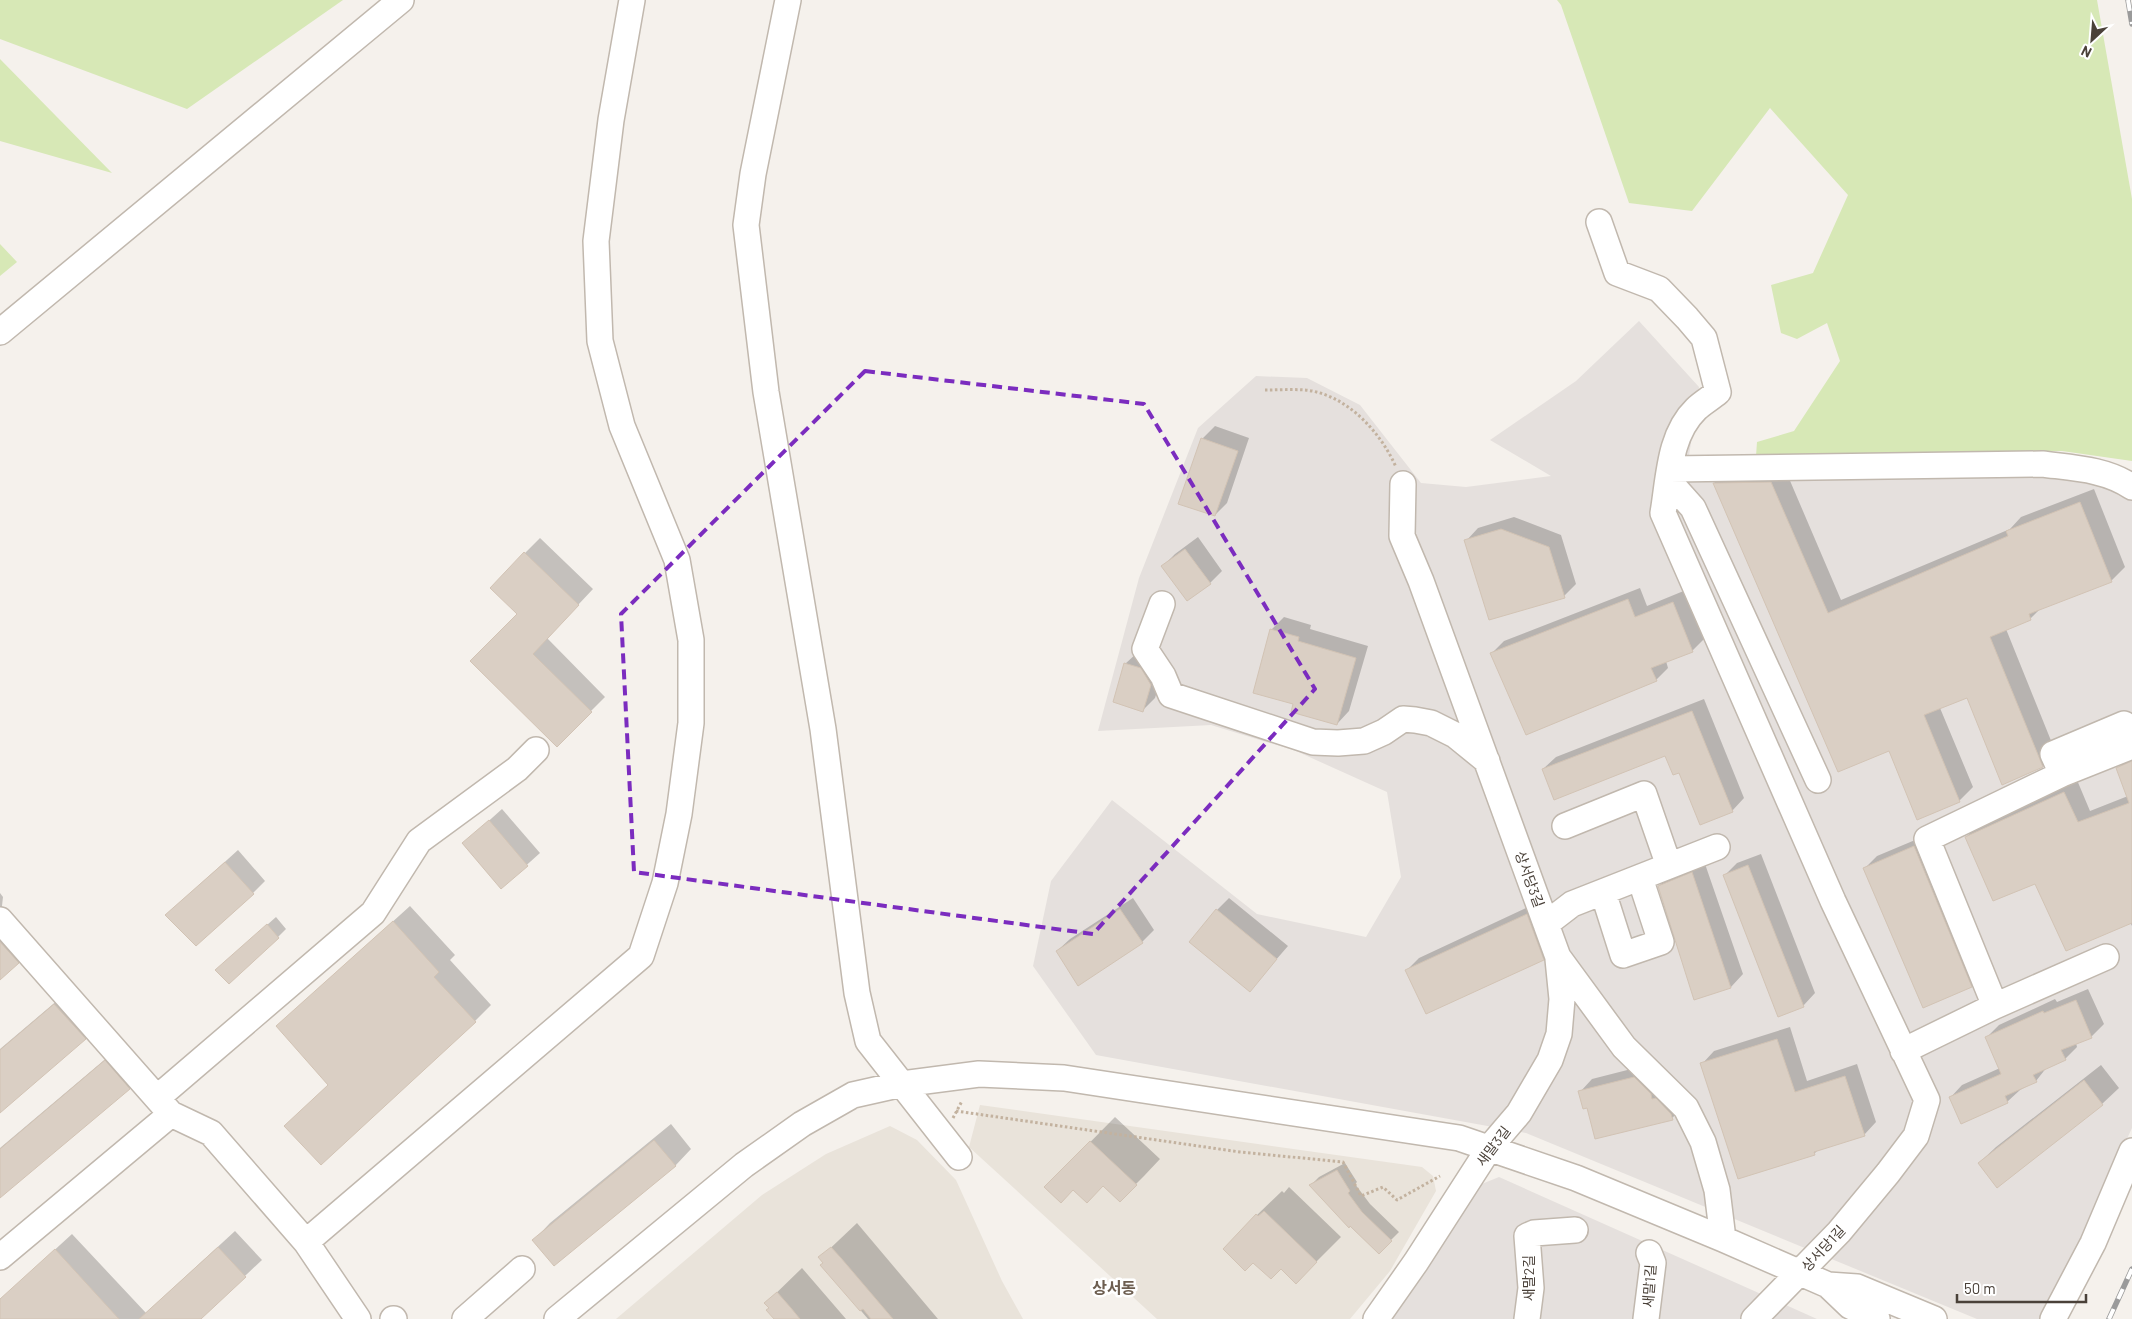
<svg xmlns="http://www.w3.org/2000/svg" width="2132" height="1319" font-family="Barlow,'Noto Sans KR',sans-serif">
<rect width="100%" height="100%" fill="#f5f1ec"/>
<!-- residential -->
<path fill="#e9e3da" d="M980,1105L1422,1167L1433,1176L1436,1191L1390,1271L1350,1319H1157L969,1147Z
M890,1126L917,1140L956,1180L1002,1281L1023,1319H616L762,1195L826,1154Z"/>
<!-- industrial -->
<path fill="#e5e0dd" d="M1639,321L1699,387L1689,456L2071,476L2127,493L2132,499V1128L2043,1319H1977L1526,1133L1096,1055L1033,966L1051,881L1112,800L1257,914L1366,937L1401,877L1387,792L1296,751L1211,725L1098,731L1139,578L1198,428L1256,376L1307,378L1360,405L1421,483L1466,487L1551,476L1490,440L1576,381Z
M1499,1177L1817,1319H1376L1467,1190Z"/>
<!-- green -->
<path fill="#d7e8b6" d="M0,0H343L187,109L0,39Z
M1557,0H2097L2132,199V461L2062,451L1756,456L1757,442L1794,431L1840,361L1827,323L1797,339L1781,333L1771,285L1813,273L1848,195L1770,108L1692,211L1629,203L1561,5Z
M0,59L112,173L0,141Z
M0,244L17,262L0,276Z"/>
<!-- shadow -->
<path fill="#0003" d="M1215,426L1249,438L1227,503L1215,515L1202,439Z
M1785,469L1841,600L2010,529L2021,517L2094,489L2125,567L2111,581L2041,608L2030,619L2006,629L2056,753L2042,766L1968,696L1940,708L1973,787L1959,801L1889,750L1714,483L1728,470Z
M1514,517L1561,535L1576,584L1564,596L1466,541L1478,528Z
M1198,537L1222,571L1210,583L1163,566L1175,554Z
M540,538L593,589L547,638L605,697L557,745L519,614L525,553Z
M1640,588L1647,606L1686,590L1705,638L1693,650L1666,661L1668,668L1656,680L1492,653L1504,641Z
M1284,617L1311,625L1310,629L1368,646L1349,711L1337,724L1294,703L1271,630Z
M1138,652L1163,672L1155,698L1143,710L1125,664Z
M1704,699L1744,798L1732,811L1666,755L1543,769L1556,757Z
M2132,755V926L2130,922L2036,883L1966,837L1979,825L2077,780L2090,811L2128,796L2118,768Z
M502,809L540,853L501,888L463,844Z
M1927,835L1983,974L1971,986L1864,869L1877,856Z
M238,850L265,881L253,893L166,915Z
M1761,854L1815,993L1803,1006L1724,876L1737,863Z
M1704,861L1743,974L1731,987L1695,999L1659,886L1671,874Z
M0,893L3,897L2,906L5,913L34,946L0,978Z
M1133,898L1154,930L1142,942L1057,951L1070,939Z
M1229,898L1288,946L1250,990L1217,910Z
M1539,902L1555,947L1543,959L1407,970L1419,958Z
M410,906L455,955L450,960L491,1005L475,1021L329,1084L277,1026Z
M276,917L286,929L278,937L225,962Z
M72,988L101,1022L0,1111V1049Z
M2088,989L2104,1024L2091,1037L2076,1043L2077,1047L2065,1059L2047,1067L2036,1081L2020,1090L2007,1102L1950,1098L1962,1085L2000,1068L1987,1037L1999,1025L2055,999L2057,1002Z
M1790,1027L1807,1081L1857,1064L1876,1122L1864,1135L1818,1150L1814,1154L1702,1064L1714,1051Z
M122,1045L146,1072L129,1088L0,1196V1148Z
M1647,1065L1685,1106L1672,1118L1588,1107L1580,1092L1592,1079Z
M2101,1065L2119,1088L2102,1104L1998,1186L1979,1163L1996,1147Z
M1115,1117L1160,1159L1144,1176L1120,1200L1103,1185L1073,1188L1046,1187Z
M671,1124L691,1149L675,1166L534,1240L550,1223Z
M1345,1163L1357,1182L1355,1184L1370,1204L1399,1232L1379,1252L1311,1185L1319,1177Z
M1289,1187L1341,1237L1296,1282L1281,1268L1257,1215L1282,1191L1284,1193Z
M857,1223L938,1319H868L822,1265L824,1263L820,1258Z
M235,1231L262,1260L199,1319H0V1300L72,1234L146,1313Z
M802,1268L846,1319H775L766,1303Z"/>
<!-- building -->
<path fill="#dacfc4" stroke="#d2c3b4" d="M1201,438L1238,451L1215,516L1178,504Z
M1771,482L1828,613L2008,536L2006,531L2080,502L2112,582L2029,614L2031,620L1990,637L2043,767L2002,785L1967,698L1924,715L1960,802L1917,820L1889,751L1838,772L1713,483Z
M1501,529L1549,547L1565,598L1489,620L1464,540Z
M1185,549L1211,584L1187,601L1161,566Z
M524,552L579,605L533,654L592,712L557,747L470,661L517,614L490,588Z
M1628,599L1635,617L1673,602L1693,652L1651,668L1657,681L1526,735L1490,653Z
M1270,629L1299,637L1298,641L1356,658L1337,725L1291,712L1293,704L1253,693Z
M1124,663L1141,668L1151,685L1143,712L1113,702Z
M1692,711L1733,812L1700,825L1679,773L1673,775L1665,756L1554,800L1542,769Z
M2132,761V923L2066,951L2035,884L1993,901L1965,837L2064,792L2078,822L2129,803L2116,768Z
M489,820L528,866L501,889L462,843Z
M1914,846L1972,987L1923,1008L1863,868Z
M225,862L254,894L196,946L165,915Z
M1748,865L1804,1007L1778,1017L1723,875Z
M1692,872L1731,988L1694,1000L1658,886Z
M1120,909L1143,943L1078,986L1056,951Z
M1216,909L1277,959L1250,992L1189,942Z
M1527,914L1544,960L1426,1014L1405,970Z
M393,921L439,972L434,977L476,1022L321,1165L284,1126L328,1085L276,1026Z
M267,924L279,938L229,984L215,970Z
M0,942L19,963L0,980Z
M2076,1000L2092,1038L2061,1050L2066,1060L2033,1075L2037,1082L2005,1096L2008,1103L1961,1124L1949,1097L2001,1074L1985,1037L2043,1011L2044,1013Z
M54,1004L86,1039L0,1113V1050Z
M1777,1039L1795,1092L1845,1076L1865,1136L1814,1152L1815,1155L1738,1179L1700,1063Z
M105,1060L130,1089L0,1198V1149Z
M1634,1077L1651,1094L1652,1099L1656,1098L1671,1114L1673,1120L1595,1139L1587,1108L1583,1109L1578,1091Z
M2084,1080L2103,1105L1997,1188L1978,1163Z
M654,1140L676,1166L554,1266L532,1240Z
M1090,1141L1137,1185L1120,1202L1103,1186L1087,1203L1073,1190L1061,1203L1044,1187Z
M1337,1170L1350,1191L1348,1193L1362,1212L1392,1241L1379,1254L1350,1226L1349,1228L1309,1185Z
M1264,1211L1317,1262L1296,1284L1281,1269L1271,1279L1253,1263L1245,1271L1223,1249L1256,1214L1258,1216Z
M218,1247L246,1277L201,1319H139Z
M831,1247L841,1258L893,1319H871L863,1309L860,1311L820,1265L823,1263L818,1257Z
M55,1249L119,1319H0V1299Z
M777,1292L791,1308L800,1319H774L766,1310L769,1308L764,1303Z"/>
<g fill="none" stroke-linecap="round" stroke-linejoin="round">
<!-- minor casing -->
<g stroke="#c1b8ae" stroke-width="28">
<path id="minor" d="M788,0L753,174L746,225L766,392L823,729L857,993L868,1041L959,1157
M1599,222L1617,273L1659,289L1687,318L1704,338L1718,392C1711,398 1702,403 1696,409C1669,435 1669,478 1663,513L1833,901L1927,1100L1916,1136L1888,1173L1839,1232L1754,1319
M0,332L401,0
M1670,469L2042,464C2073,468 2106,469 2132,487
M1668,480L1693,508L1818,780
M1403,484L1402,536L1421,581L1558,957L1624,1047L1686,1108L1703,1142L1717,1190L1723,1239
M1162,604L1145,649L1163,676L1171,695L1313,742L1338,743L1364,741L1384,732L1403,719L1415,720L1431,723L1455,735L1487,761
M2062,774L2132,746
M1565,826L1644,794L1669,866
M1603,892L1623,955L1661,942L1640,878
M0,920L171,1114L211,1133L306,1242L358,1319
M1546,924L1572,904L1717,847
M1995,1006L2106,957
M1903,1051L1995,1006L1927,839L2062,774L2053,754L2124,724
M157,1098L373,913L419,841L517,769L536,750
M306,1242L641,956L665,883L679,814L691,723V640L677,560L622,426L600,341L596,241L611,120L632,0
M0,1257L171,1114
M1828,1285L1857,1287L1934,1319
M393,1319H394
M465,1319L522,1269
M557,1319L744,1165L802,1124L853,1095L902,1084L979,1074L1064,1078L1459,1138L1576,1178L1723,1239L1828,1285L1850,1306L1877,1319
M1376,1319L1416,1262L1490,1147L1519,1113L1550,1060L1559,1034L1562,999L1558,959
M1527,1319L1531,1288L1527,1236L1534,1233L1575,1230
M1646,1319L1653,1263L1649,1253
M2053,1319L2093,1243L2132,1151"/>
</g>
<!-- path -->
<path stroke="#c3b29f" stroke-width="3" stroke-dasharray="2.5 2.5" stroke-linecap="butt" d="M1265,390C1278,390 1292,389 1305,390C1346,394 1380,431 1396,467
M956,1111L1240,1152L1343,1162L1361,1196L1383,1187L1397,1200L1440,1176
M953,1118L962,1101"/>
<!-- minor -->
<use href="#minor" stroke="#fff" stroke-width="25"/>
<!-- rail casing -->
<g stroke="#9a9a9a" stroke-width="5.5">
<path id="rail" d="M2128,0L2132,24
M2109,1319L2132,1269"/>
</g>
<!-- rail -->
<use href="#rail" stroke="#fff" stroke-width="4" stroke-dasharray="11" stroke-linecap="butt"/>
</g>
<!-- marked area -->
<path fill="none" stroke="#7b2cbf" stroke-width="4" stroke-dasharray="10 6" stroke-linejoin="round" d="M865,371L1144,404L1315,689L1093,934L634,872L621,614Z"/>
<g text-anchor="middle" dominant-baseline="central" stroke-width="5" stroke-linejoin="round" paint-order="stroke">
<!-- street labels -->
<g font-size="14" fill="#4a4139" stroke="#fff">
<text transform="translate(1530 879) rotate(70)">상서당3길</text>
<text transform="translate(1493 1146) rotate(-53)">새말3길</text>
<text transform="translate(1823 1248) rotate(-47)">상서당1길</text>
<text transform="translate(1528 1278) rotate(-90)">새말2길</text>
<text transform="translate(1649 1286) rotate(-86)">새말1길</text>
</g>
<!-- quarter labels -->
<g font-size="16" font-weight="bold" fill="#6d5e50" stroke="#fff">
<text x="1114" y="1287">상서동</text>
</g>
</g>
<!-- north arrow -->
<g transform="translate(2092 40) rotate(206)" stroke="#ffffff" stroke-width="4" paint-order="stroke">
<path d="M0-4L9 19L0 12L-9 19Z" fill="#4a4139"/>
<text y="-8" font-size="14" font-weight="bold" text-anchor="middle" fill="#4a4139">N</text>
</g>
<!-- scale -->
<path d="M1957 1294v8h129v-8" fill="none" stroke="#4a4139" stroke-width="2.5"/>
<text x="1964" y="1294" font-size="15" fill="#4a4139" stroke="#ffffff" stroke-width="4" paint-order="stroke">50 m</text>
</svg>
